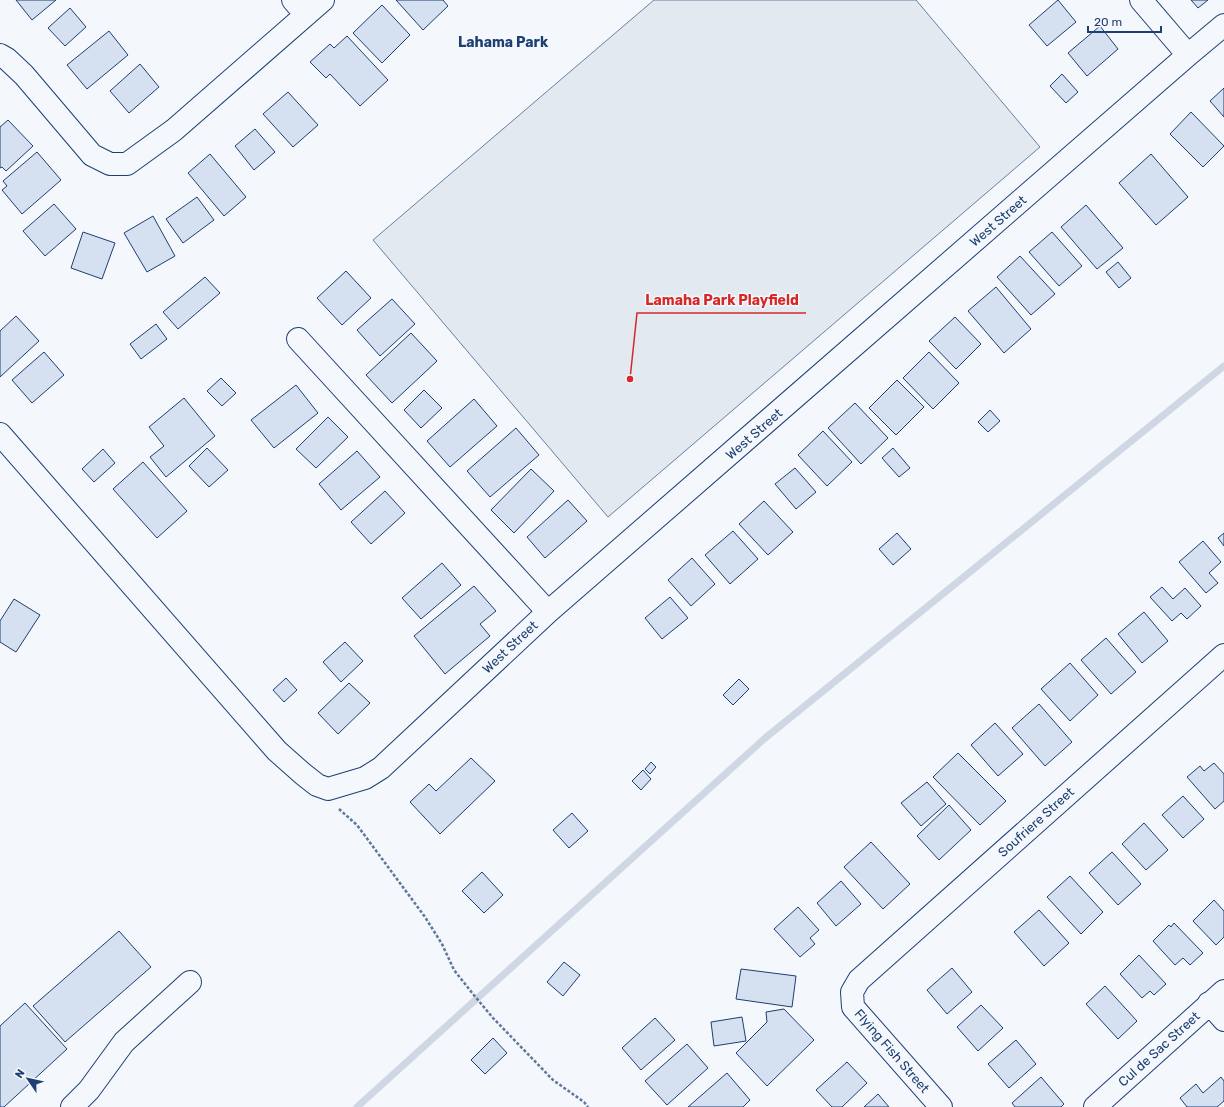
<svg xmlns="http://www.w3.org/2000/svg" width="1224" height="1107" font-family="Rubik,sans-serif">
<rect width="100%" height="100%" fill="#f4f7fb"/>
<!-- green -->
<path fill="#e3e9f0" stroke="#687fa3" d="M654,0H916L1040,147L608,517L373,240Z"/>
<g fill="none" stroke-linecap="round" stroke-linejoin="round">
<!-- stream -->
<path stroke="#cfd7e4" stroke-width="7" d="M357,1107L764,739L1224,366"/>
</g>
<!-- building -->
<path fill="#d5e0f0" stroke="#1d3f73" d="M16,0H56L32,20Z
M396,0H443L448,6L423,30Z
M1058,0L1076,22L1047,46L1029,25Z
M1191,0H1208L1198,8Z
M382,5L410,35L382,63L353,33Z
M70,8L86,27L65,46L48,28Z
M1100,26L1118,49L1087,76L1068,53Z
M109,31L128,55L87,89L67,65Z
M347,36L388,80L360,106L330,74L326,78L310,62L330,44L334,48Z
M140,64L159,87L129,113L110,91Z
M1062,74L1078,92L1066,103L1050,86Z
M1224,88V117L1210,101Z
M288,92L318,125L293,147L263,114Z
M1191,112L1224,146L1203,167L1170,134Z
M8,120L33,146L6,171L2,167L0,168V127Z
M255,129L275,152L254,170L235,146Z
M37,152L61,180L22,214L2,190L7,186L3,181Z
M210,154L246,197L224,216L188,173Z
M1151,154L1188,197L1156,225L1119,183Z
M197,197L214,220L183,243L166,219Z
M54,204L76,229L45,256L23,231Z
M1086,205L1123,248L1097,269L1061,227Z
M153,216L175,256L147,272L124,233Z
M83,232L115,243L102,279L71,268Z
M1052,232L1082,266L1059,286L1029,252Z
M1020,256L1055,294L1031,315L997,277Z
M1118,262L1131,278L1119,288L1106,272Z
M346,271L371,298L342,325L317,298Z
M205,277L220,293L178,329L163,312Z
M996,287L1031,329L1004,353L968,311Z
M392,299L415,324L380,356L357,330Z
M16,316L39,341L0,377V331Z
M955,317L981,344L956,369L929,341Z
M156,324L167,339L141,359L130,344Z
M411,333L437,361L392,403L366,375Z
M44,352L64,375L32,403L12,380Z
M929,352L959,383L933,409L903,378Z
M221,378L236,393L222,406L207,391Z
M897,380L924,407L896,435L869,408Z
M296,385L318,413L274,448L251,420Z
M424,390L442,408L421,428L404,410Z
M184,398L215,436L166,477L150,457L164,446L149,427Z
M474,399L497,426L450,467L427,441Z
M855,403L888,438L861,464L828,428Z
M990,410L1000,421L988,432L978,422Z
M328,417L348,437L316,468L296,449Z
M516,428L539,455L490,497L467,471Z
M823,431L852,462L827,486L798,455Z
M207,448L228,470L209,487L189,466Z
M893,448L910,468L899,477L882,458Z
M103,449L115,463L94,482L82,469Z
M357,451L380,477L341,510L319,484Z
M143,462L187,511L157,538L113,489Z
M795,468L816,492L796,509L775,484Z
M531,469L554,491L514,533L491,510Z
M385,491L405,513L371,544L351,522Z
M568,500L587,521L545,558L527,537Z
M764,501L793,532L768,555L739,524Z
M733,531L758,559L730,584L705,555Z
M897,533L911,549L893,565L879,549Z
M1224,533V546L1218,538Z
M1203,541L1221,562L1209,573L1218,583L1206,593L1179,562Z
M692,558L715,584L691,606L668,580Z
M442,563L461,585L421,619L402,598Z
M474,586L496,611L480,624L490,636L445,674L414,636Z
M1162,587L1173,599L1185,588L1201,606L1187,619L1181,613L1172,621L1150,597Z
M670,597L688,618L662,639L645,618Z
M14,599L40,615L16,652L0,642V621Z
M1144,612L1168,641L1142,663L1118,634Z
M1106,638L1136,672L1111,694L1081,660Z
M345,642L363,661L341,682L323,662Z
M1070,663L1098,695L1070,721L1041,689Z
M286,678L297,690L284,702L273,690Z
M739,679L749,689L733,705L723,695Z
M349,683L370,703L338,734L318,713Z
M1039,704L1072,742L1045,766L1012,728Z
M995,723L1023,754L998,776L971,745Z
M958,753L1006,801L980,825L933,777Z
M471,758L495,781L440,834L410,802L429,784L436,791Z
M651,762L656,767L650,774L645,769Z
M1214,763L1224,774V801L1215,809L1187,777L1200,766L1204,771Z
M643,770L651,779L641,790L632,781Z
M927,782L946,804L921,826L901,803Z
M1183,796L1204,819L1183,838L1162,815Z
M949,805L971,830L939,860L917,836Z
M572,813L588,831L569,848L553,830Z
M1144,823L1168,850L1146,870L1122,844Z
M871,842L910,884L883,909L844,867Z
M1112,852L1141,884L1118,905L1089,873Z
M482,872L503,895L484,913L462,891Z
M1070,876L1103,912L1081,934L1047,897Z
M841,881L861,904L836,926L817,903Z
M1214,900L1224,911V937L1216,945L1193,921Z
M798,907L819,930L810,938L815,944L800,957L774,929Z
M1039,910L1069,943L1044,966L1014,932Z
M1174,923L1203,953L1190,965L1183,958L1175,965L1153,941L1169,925L1171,927Z
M119,931L151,967L65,1042L33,1006Z
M1139,955L1166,984L1154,995L1150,991L1142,998L1120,974Z
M564,962L580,975L563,996L547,982Z
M952,968L972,992L947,1014L927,990Z
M741,969L796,976L792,1007L736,999Z
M1105,986L1137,1021L1118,1039L1086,1004Z
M25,1003L67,1049L4,1107H0V1026Z
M981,1005L1003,1028L978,1051L957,1027Z
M784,1009L814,1040L767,1086L736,1053L767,1022L766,1012Z
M742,1017L746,1041L714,1046L711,1022Z
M655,1018L675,1040L641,1070L622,1048Z
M493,1038L507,1053L485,1074L471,1060Z
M1016,1040L1036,1064L1009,1088L988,1064Z
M687,1044L708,1068L667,1105L645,1081Z
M847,1062L867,1083L842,1107H832L816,1090Z
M727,1073L750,1100L743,1107H688Z
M1041,1077L1064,1104L1061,1107H1015L1012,1103Z
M1221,1077L1224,1081V1101L1217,1107H1187L1180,1098L1196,1084L1203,1093Z
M878,1094L889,1107H864Z"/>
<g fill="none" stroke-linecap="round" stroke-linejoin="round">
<!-- minor casing -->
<g stroke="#1d3f73" stroke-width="24">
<path id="minor" d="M293,0L306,15
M1141,0L1188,55
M0,55L7,59L24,75L92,155L110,164H127L174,130L323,0
M298,339L548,612
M0,434L277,751L303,774L317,785L328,789L365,778L381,768L548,612L1188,55L1224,25
M1209,1003L1224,1020
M72,1107L89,1090L124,1042L190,982
M941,1107L853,1007L852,992L859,980L1224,655
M1095,1107L1224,991"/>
</g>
<!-- path -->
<path stroke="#5e769c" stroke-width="2.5" stroke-dasharray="3 2" stroke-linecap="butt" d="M339,809L357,825L425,917L442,944L454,970L473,994L493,1018L553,1080L584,1102L588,1107"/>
<!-- minor -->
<use href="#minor" stroke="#f4f7fb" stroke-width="22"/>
</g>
<g text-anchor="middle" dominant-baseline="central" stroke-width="3" stroke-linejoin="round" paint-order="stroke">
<!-- street labels -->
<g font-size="13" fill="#1d3f73" stroke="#f4f7fb">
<text transform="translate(998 221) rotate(-41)">West Street</text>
<text transform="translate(754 434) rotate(-41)">West Street</text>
<text transform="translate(510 647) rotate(-43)">West Street</text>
<text transform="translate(1036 822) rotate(-42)">Soufriere Street</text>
<text transform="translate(1159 1049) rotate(-42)">Cul de Sac Street</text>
<text transform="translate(892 1051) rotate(49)">Flying Fish Street</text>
</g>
<!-- neighbourhood labels -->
<g font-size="14" font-weight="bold" fill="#1d3f73" stroke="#f4f7fb">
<text x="503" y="42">Lahama Park</text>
</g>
</g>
<!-- callouts -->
<path fill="none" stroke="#d62828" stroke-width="1.5" d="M630 379L637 313H806"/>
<circle fill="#d62828" stroke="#f4f7fb" stroke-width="1.5" cx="630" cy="379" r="4"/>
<g font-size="14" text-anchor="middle" font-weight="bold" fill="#d62828" stroke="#f4f7fb" stroke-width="3" stroke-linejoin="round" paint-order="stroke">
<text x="722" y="305">Lamaha Park Playfield</text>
</g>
<!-- north arrow -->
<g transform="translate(28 1079) rotate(304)" stroke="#f4f7fb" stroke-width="3" paint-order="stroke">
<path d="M0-3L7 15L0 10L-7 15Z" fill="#1d3f73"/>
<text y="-6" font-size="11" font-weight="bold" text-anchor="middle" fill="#1d3f73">N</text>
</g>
<!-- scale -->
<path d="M1088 26v6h73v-6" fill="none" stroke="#1d3f73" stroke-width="2"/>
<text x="1094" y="26" font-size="12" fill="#1d3f73" stroke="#f4f7fb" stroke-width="3" paint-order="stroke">20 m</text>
</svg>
